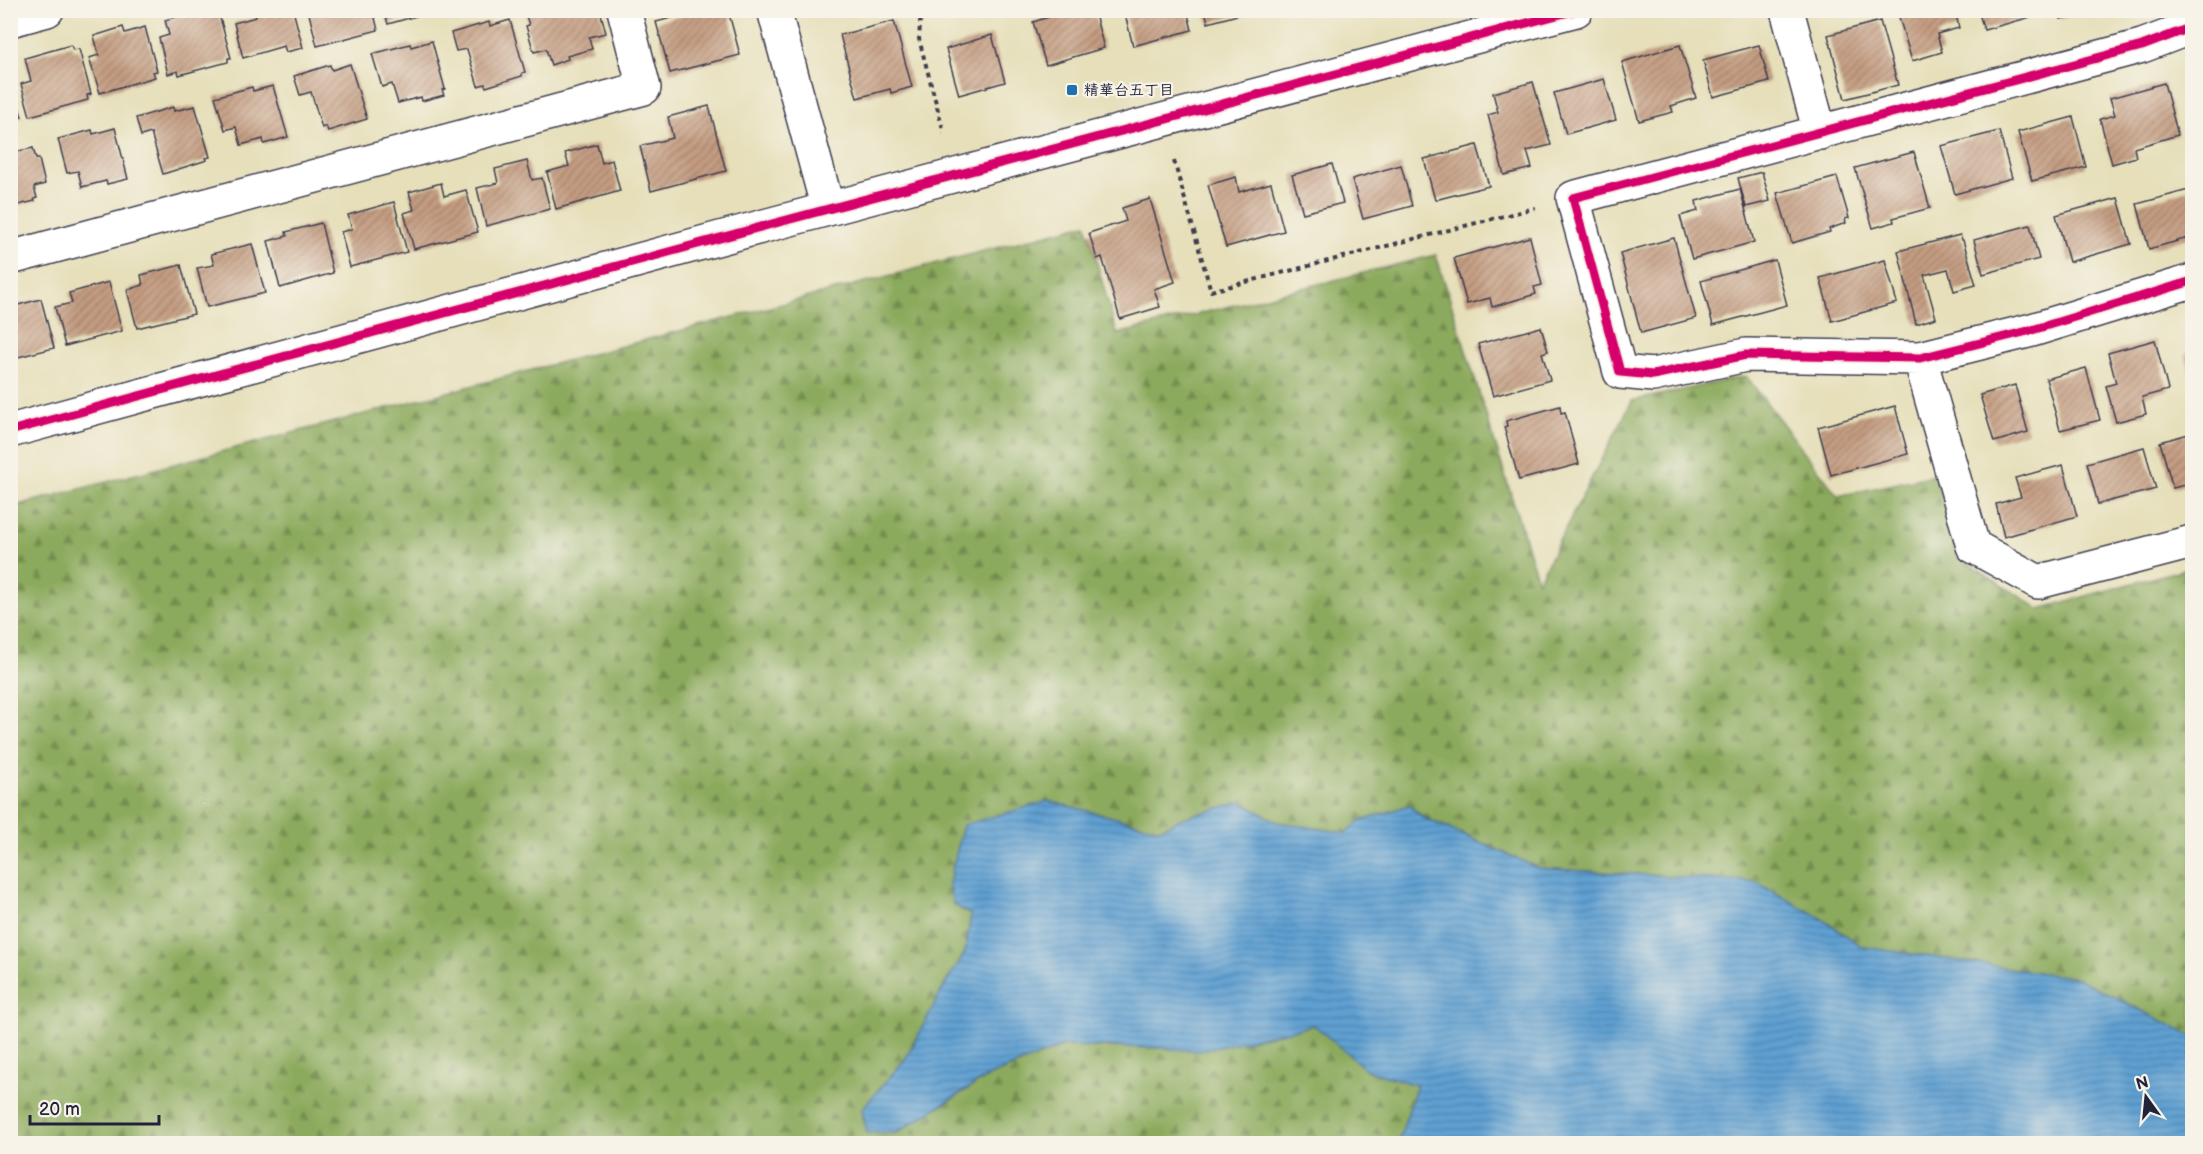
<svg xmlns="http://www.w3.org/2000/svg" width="2203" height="1154" font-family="'Balsamiq Sans','Klee One',sans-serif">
<defs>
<pattern id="forest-firs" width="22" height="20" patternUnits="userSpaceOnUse" patternTransform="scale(1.5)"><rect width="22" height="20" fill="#8caa5d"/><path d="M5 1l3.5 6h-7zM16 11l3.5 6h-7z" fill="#728a4e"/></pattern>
<pattern id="water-rules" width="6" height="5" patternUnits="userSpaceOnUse" patternTransform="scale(1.5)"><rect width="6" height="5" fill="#5fa0d2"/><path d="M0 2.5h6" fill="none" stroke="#4e82ac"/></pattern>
<pattern id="building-hatch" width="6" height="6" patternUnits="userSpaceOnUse" patternTransform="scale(1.5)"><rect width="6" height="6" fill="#c49c81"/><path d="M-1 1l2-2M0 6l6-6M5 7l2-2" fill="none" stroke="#9f7f6b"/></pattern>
</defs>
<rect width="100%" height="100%" fill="#f7f3e8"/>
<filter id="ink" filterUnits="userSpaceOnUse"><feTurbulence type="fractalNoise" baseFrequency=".0167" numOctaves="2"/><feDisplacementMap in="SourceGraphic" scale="12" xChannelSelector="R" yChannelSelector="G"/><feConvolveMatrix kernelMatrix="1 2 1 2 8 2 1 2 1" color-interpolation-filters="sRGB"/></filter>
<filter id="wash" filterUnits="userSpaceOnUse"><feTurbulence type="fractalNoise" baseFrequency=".008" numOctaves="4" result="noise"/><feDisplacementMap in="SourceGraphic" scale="24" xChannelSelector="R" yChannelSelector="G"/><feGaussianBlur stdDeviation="1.35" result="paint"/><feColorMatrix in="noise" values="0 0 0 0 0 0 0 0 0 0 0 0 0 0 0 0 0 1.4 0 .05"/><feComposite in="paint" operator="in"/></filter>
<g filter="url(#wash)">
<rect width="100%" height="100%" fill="#e6dfba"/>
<!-- forest -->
<path fill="url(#forest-firs)" stroke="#57664c" stroke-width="1.5" d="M1086,224L1117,334L1436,255L1538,581L1632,401L1746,376L1838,496L1934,475L1966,562L2039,609L2192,567V1036L2077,978L1863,947L1826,921L1756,882L1538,868L1422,816L1409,805L1359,822L1346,833L1277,822L1241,802L1182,818L1160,829L1047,801L953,904L971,915L965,953L946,983L906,1058L862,1109L896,1133L987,1077L1064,1046L1162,1048L1200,1051L1314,1025L1368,1071L1418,1085L1398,1143L11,1144V507Z"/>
<!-- water -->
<path fill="url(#water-rules)" stroke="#406186" stroke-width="1.5" d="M1048,801L1160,829L1182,818L1241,802L1277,822L1346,833L1359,822L1409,805L1422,817L1538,868L1756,882L1826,921L1863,947L2077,978L2192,1036V1143H1398L1417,1085L1368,1071L1314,1025L1200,1051L1162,1048L1064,1046L987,1077L896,1133H867L862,1109L906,1058L946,983L965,953L971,915L953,904L949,883L963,825Z"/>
<g id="blocks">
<!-- building -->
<path fill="url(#building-hatch)" d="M202,10H218L231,58H228V62L179,75L178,71L168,74L159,38L169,35L165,20Z
M254,10H293L303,48L286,52L284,46L243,58L234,23L256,17Z
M308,10H373L378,30L317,46Z
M384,10H434V11L388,24Z
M534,10H600L606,33L589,37L592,49L567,56L568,59L551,65L546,49L534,52L526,26L529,25L525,13Z
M702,10H728L740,55L670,73L656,22Z
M847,10H863V11L848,15Z
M1070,10H1094L1104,48L1046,65L1033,22Z
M1124,10H1187L1192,30L1133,46Z
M1205,10H1252V11L1208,23Z
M1924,10H1955L1959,28L1937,34L1942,52L1912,61L1899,17Z
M1978,10H2037L2038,15L1984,30Z
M2058,10H2088V11L2061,19Z
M510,20L525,72L522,73V76L486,87L485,84L478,86L467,49L456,51L451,33L489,22L490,26Z
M894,21L912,87L891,93L890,89L857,98L840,35Z
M1880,21L1898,85L1845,99L1828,35Z
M123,27L125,33L145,27L157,71L153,72L155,77L100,93L89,58L99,55L94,36Z
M992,35L1005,82L959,95L946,49Z
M432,41L445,89L442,90L444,95L422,101L421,97L398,103L392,84L382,87L372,54L410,44L411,47Z
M71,45L73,50L79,49L91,94L87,95L88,100L30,116L21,84L31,81L25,58Z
M1680,45L1696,98L1671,106L1673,112L1639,121L1622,62Z
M1759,45L1769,82L1713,97L1703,60Z
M350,64L367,119L328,131L326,126L322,128L311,92L300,95L294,76L330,65L332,70Z
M1604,79L1616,120L1566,134L1554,93Z
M1533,82L1551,145L1527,151L1532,168L1504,175L1488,115L1498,112L1493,93Z
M2164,83L2178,135L2134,148L2136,157L2112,164L2100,119L2115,115L2110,98Z
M273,86L288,137L264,144L263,139L241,145L236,127L225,130L215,97L252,87L253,91Z
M2192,92V112L2187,94Z
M15,96L22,117L12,120L13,124L10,125V97Z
M195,106L210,157L206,158L207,160L163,174L151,133L141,136L136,118L173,107L174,111Z
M709,106L726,171L651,191L640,146L673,138L668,117Z
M2073,117L2086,167L2032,181L2018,132Z
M115,128L128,179L107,184L106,181L82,187L78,171L67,173L58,139L92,130L93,134Z
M1999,131L2012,178L1955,194L1941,146Z
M597,144L602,163L612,160L620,191L556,209L547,172L569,166L565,153Z
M1477,145L1489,186L1435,200L1424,159Z
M33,148L36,159H39L45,184L34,187L37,198L34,199L35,201L10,207V153Z
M1914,152L1930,208L1893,218L1894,222L1873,228L1855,168Z
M527,161L532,180L542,178L550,209L486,226L477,188L498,183L495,169Z
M1332,164L1343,203L1303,213L1292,175Z
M1401,165L1412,206L1363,219L1352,179Z
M1762,172L1770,201L1746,207L1738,178Z
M1236,177L1239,192L1271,183L1284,231L1226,247L1208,185Z
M1837,177L1849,218L1845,219L1846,223L1829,229L1830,232L1792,243L1777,193Z
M441,183L444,196L466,190L478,232L414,249L404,213L414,210L409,192Z
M1740,189L1754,242L1692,259L1680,216L1698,211L1696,201Z
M2192,189V237L2149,249L2137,204Z
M2118,198L2131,244L2069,262L2056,215Z
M1150,199L1175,282L1154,289L1160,307L1120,319L1102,257L1097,259L1089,233L1126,221L1122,208Z
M394,202L407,252L350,267L341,232L352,229L348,215Z
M321,223L333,273L280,288L268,241L287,236L286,232Z
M2030,225L2039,259L1983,274L1974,240Z
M1960,235L1962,240H1963L1976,285L1954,291L1948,269L1924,275L1936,318L1916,324L1898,251Z
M1530,237L1542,285L1534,287L1536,294L1492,307L1490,298L1467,304L1454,258Z
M1674,238L1696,318L1641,333L1620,253Z
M252,244L265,293L207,307L197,268L214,265L211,254Z
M1775,260L1787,305L1713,325L1701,281Z
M1885,260L1897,303L1832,321L1820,278Z
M181,265L194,314L137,328L127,290L143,285L141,275Z
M109,282L122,331L65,346L55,307L72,303L69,293Z
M41,299L54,348L10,359V307Z
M1541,327L1548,351L1542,353L1550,380L1493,396L1478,344Z
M2155,340L2168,390L2142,397L2146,414L2116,422L2106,386L2116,383L2108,353Z
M2192,352V379L2185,354Z
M2086,368L2100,420L2060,430L2046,379Z
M2015,385L2028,432L1994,442L1980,395Z
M1560,406L1561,413L1565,412L1579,464L1519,480L1504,427L1507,426L1506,421Z
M1895,406L1908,454L1831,475L1818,427Z
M2192,433V483L2173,488L2160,442Z
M2144,447L2156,489L2098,504L2087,463Z
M2063,465L2077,516L2004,537L1996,504L2021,497L2015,478Z"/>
</g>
</g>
<g filter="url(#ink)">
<use href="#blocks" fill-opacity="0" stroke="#3f3e4e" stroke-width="1.5"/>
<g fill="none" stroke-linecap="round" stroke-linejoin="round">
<!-- minor casing -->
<g stroke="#3f3e4e" stroke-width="36">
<path id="minor" d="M774,10L828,209
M1787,10L1820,133
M10,20L47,10
M2192,27L2142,46L1573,198L1620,372L1653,375L1746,355L1920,358L2032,330L2192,281
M10,258L644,88L624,10
M1920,358L1973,546L2038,582L2192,542
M10,431L768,225L1576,10"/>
</g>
<!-- path -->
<path stroke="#3f3e4e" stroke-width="4" stroke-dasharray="4.5 4.5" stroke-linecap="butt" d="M921,10L919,39L944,133
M1174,161L1211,291L1535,208"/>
<!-- minor -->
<use href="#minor" stroke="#fff" stroke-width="33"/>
<!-- cycleway casing -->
<g stroke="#f7f3e8" stroke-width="13">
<path id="cycleway" d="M2192,27L2142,46L1573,198L1620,372L1653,375L1746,355L1920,358L2032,330L2192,281
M10,431L768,225L1576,10"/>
</g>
<!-- cycleway -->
<use href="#cycleway" stroke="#d6006c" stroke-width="9"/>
</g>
</g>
<!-- markers -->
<rect fill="#1f6fb2" stroke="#f7f3e8" stroke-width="2" x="1066" y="84" width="12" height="12" rx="3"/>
<g text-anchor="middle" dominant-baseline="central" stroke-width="4.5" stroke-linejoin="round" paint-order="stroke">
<!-- poi labels -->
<g font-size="15" font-weight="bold" fill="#22223b" stroke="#f7f3e8" text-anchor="start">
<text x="1084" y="90">精華台五丁目</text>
</g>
</g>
<!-- margin -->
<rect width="2203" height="1154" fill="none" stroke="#f7f3e8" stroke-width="36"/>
<!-- north arrow -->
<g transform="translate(2146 1097) rotate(345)" stroke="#f7f3e8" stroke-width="4.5" paint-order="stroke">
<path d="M0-4.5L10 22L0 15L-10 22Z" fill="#22223b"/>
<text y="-9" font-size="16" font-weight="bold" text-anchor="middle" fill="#22223b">N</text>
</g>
<!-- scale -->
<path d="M30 1115v9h129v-9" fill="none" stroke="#22223b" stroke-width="3"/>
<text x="39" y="1115" font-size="18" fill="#22223b" stroke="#f7f3e8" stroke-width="4.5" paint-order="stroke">20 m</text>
</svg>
